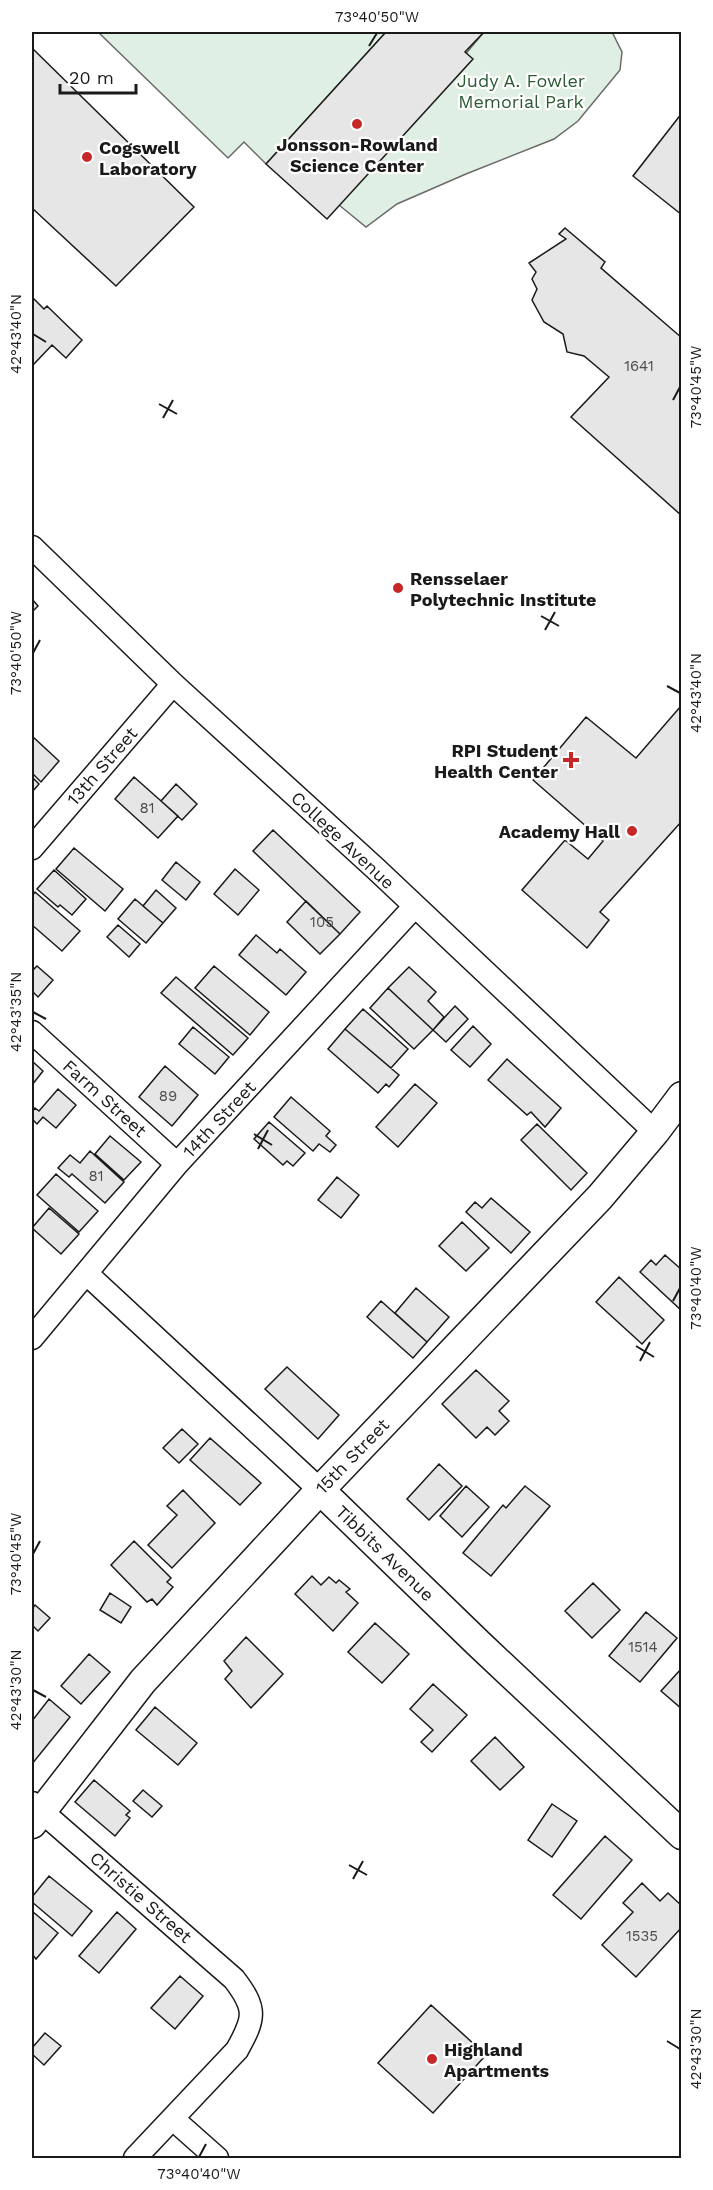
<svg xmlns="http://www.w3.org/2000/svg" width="713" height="2190" font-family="'Work Sans',sans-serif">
<rect width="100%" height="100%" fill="#fff"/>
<!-- green -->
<path fill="#e0efe3" stroke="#6a6a6a" stroke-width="1.5" d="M98,32H386L266,164L244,142L228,158Z
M484,32H612L622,52L620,70L578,121L554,139L466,174L397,204L366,227L339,205Z"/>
<!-- building -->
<path fill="#e6e6e6" stroke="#1a1a1a" stroke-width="1.5" d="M386,32H484L465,52L473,59L327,219L266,164Z
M32,48L194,207L116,286L32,208Z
M682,113V215L633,176Z
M565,228L605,262L601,268L682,338V516L571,417L609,377L584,356L567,352L563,334L544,322L532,300L537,289L532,279L536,272L529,263L566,239L559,234Z
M32,297L44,309L47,306L82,340L66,358L52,345L32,366Z
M32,599L38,606L32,612Z
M681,706L682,821L600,912L609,920L587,948L522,890L565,840L588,859L603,841L533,780L586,717L636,758Z
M32,736L59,761L41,782L32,773Z
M32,777L39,784L32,792Z
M134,777L178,816L158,838L115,799Z
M176,784L197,804L182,820L161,801Z
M273,830L360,912L340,934L253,851Z
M74,848L123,889L105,911L56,869Z
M176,862L200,882L186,900L162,880Z
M235,869L259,890L238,915L214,894Z
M54,870L86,899L72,915L60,905L58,907L37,889Z
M156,890L176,908L163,923L143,906Z
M35,892L80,931L62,951L32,925V896Z
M135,899L163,923L146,943L118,919Z
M306,901L340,934L320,954L287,922Z
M118,925L140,944L129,957L107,937Z
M256,935L277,953L280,949L306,972L286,995L239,955Z
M32,966L34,969L37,966L53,980L38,997L32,991Z
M214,966L269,1012L250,1035L195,988Z
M409,967L436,992L428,1001L444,1017L433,1030L388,988Z
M176,977L248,1038L233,1055L161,993Z
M388,988L433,1030L414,1049L370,1008Z
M455,1006L468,1019L446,1042L433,1030Z
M363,1009L408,1049L391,1068L345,1029Z
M473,1026L491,1044L470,1067L451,1050Z
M193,1027L229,1057L215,1074L179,1044Z
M345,1029L399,1075L389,1087L386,1084L378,1093L328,1049Z
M507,1059L561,1108L545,1127L531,1112L527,1115L488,1080Z
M32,1061L43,1071L32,1085Z
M165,1066L198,1095L172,1126L139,1097Z
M415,1084L437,1103L398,1147L376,1127Z
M58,1089L76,1105L56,1128L43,1117L37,1124L32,1119V1112L35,1108L39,1111Z
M291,1097L330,1131L326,1136L336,1145L330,1152L319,1144L313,1151L274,1117Z
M269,1122L305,1153L293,1166L287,1161L283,1165L254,1139Z
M537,1124L587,1173L571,1190L521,1140Z
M110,1136L141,1162L124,1180L95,1154Z
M90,1151L124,1182L105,1203L72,1174L69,1177L58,1168L70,1155L80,1163Z
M56,1174L98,1211L79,1232L37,1195Z
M337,1177L359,1195L341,1218L318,1200Z
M491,1198L530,1232L511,1253L466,1212L475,1202L482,1208Z
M49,1208L79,1234L61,1254L32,1228Z
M462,1222L489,1248L466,1271L439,1246Z
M665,1255L682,1270V1311L640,1272L651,1260L656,1265Z
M619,1277L664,1320L642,1344L596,1302Z
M416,1288L449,1317L427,1342L395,1313Z
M381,1301L427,1342L413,1358L367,1317Z
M287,1367L339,1415L318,1439L265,1389Z
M476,1370L509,1401L499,1411L509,1421L495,1435L487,1427L476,1438L442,1404Z
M182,1429L198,1444L179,1463L163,1448Z
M210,1438L261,1483L240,1505L190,1460Z
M439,1464L462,1486L429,1520L407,1499Z
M466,1486L489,1507L462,1537L440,1516Z
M525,1486L550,1506L491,1576L463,1553L503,1505L506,1508Z
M183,1490L215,1523L172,1568L148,1545L177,1515L167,1506Z
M134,1541L171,1578L167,1582L173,1587L157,1605L152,1599L147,1602L111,1565Z
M312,1576L321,1585L329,1577L336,1583L339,1580L350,1589L346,1592L358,1603L333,1631L295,1594Z
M593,1583L620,1610L592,1638L565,1611Z
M110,1593L131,1607L121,1623L100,1610Z
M35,1605L50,1618L38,1631L33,1626L32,1628V1609Z
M646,1612L677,1638L640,1682L609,1656Z
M375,1623L409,1654L382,1683L348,1652Z
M246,1637L283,1674L251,1708L225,1679L232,1671L224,1661Z
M89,1654L110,1672L81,1704L61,1686Z
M682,1668V1709L661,1691Z
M433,1684L467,1715L432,1752L421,1742L433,1730L410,1709Z
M49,1699L70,1717L32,1764V1721Z
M155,1707L197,1743L178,1765L136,1730Z
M495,1737L524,1767L500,1790L471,1761Z
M94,1780L130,1811L126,1815L130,1818L115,1836L75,1802Z
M143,1790L162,1806L152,1817L133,1801Z
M552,1804L577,1821L552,1857L528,1840Z
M605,1836L632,1860L581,1919L553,1895Z
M49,1876L92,1911L72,1936L32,1902V1897Z
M642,1883L660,1901L668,1893L682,1906V1927L636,1977L602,1945L633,1912L623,1903Z
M32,1911L58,1933L36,1959L32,1954Z
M117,1912L136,1929L99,1973L79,1956Z
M180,1976L203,1996L175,2029L151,2008Z
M431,2005L486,2055L433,2113L378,2063Z
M45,2033L61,2046L44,2065L32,2054V2048Z"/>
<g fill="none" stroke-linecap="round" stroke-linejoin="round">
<!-- minor casing -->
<g stroke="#1a1a1a" stroke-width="25">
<path id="minor" d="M32,547L173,684L376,869L655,1132
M32,848L173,684
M32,1032L177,1164
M87,1274L320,1490
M32,1338L177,1164L415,906
M32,1803L234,1979C257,2009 255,2018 237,2050L135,2158
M173,2119L217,2158"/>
</g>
<!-- tertiary casing -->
<g stroke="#1a1a1a" stroke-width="31">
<path id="tertiary" d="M320,1490L479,1644L682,1835
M32,1824L143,1681L320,1490L600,1197L655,1132L682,1096"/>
</g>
<!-- minor -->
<use href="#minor" stroke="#fff" stroke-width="22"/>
<!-- tertiary -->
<use href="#tertiary" stroke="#fff" stroke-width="28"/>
</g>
<!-- ticks -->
<path fill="none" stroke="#1a1a1a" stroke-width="2" d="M369,46L377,33M33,334L46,342M673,400L680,387M159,404L177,414M163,418L173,400M541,616L559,626M545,630L555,612M33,653L40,640M667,686L680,693M33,1012L46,1019M254,1134L272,1145M258,1149L268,1130M673,1301L680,1288M636,1346L654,1357M640,1361L650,1342M33,1554L40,1541M33,1690L46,1697M349,1865L367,1875M353,1879L363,1861M667,2041L680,2049M199,2157L206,2144"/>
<!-- markers -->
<g fill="#c62828" stroke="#fff" stroke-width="2">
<circle cx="357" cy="124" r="6"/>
<circle cx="87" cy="157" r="6"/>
<circle cx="398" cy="588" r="6"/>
<path d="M568 751h6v6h6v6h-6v6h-6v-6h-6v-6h6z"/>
<circle cx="632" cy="831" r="6"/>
<circle cx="432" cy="2059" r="6"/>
</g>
<g text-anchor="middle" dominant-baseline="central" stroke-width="4.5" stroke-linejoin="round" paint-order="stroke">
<!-- number labels -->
<g font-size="15" fill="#4d4d4d">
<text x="639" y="366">1641</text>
<text x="147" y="808">81</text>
<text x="322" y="922">105</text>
<text x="168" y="1096">89</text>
<text x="96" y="1176">81</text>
<text x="643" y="1647">1514</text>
<text x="642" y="1936">1535</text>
</g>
<!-- park labels -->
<g font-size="18" fill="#2b5a34" stroke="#fff">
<text x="521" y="80">Judy A. Fowler<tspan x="521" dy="21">Memorial Park</tspan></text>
</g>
<!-- poi labels -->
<g font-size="18" font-weight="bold" fill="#1a1a1a" stroke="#fff" text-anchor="start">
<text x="357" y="144" text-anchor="middle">Jonsson-Rowland<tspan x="357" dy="21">Science Center</tspan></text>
<text x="99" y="147">Cogswell<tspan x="99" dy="21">Laboratory</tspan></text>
<text x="410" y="578">Rensselaer<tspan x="410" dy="21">Polytechnic Institute</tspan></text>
<text x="558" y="750" text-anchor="end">RPI Student<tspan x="558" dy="21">Health Center</tspan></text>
<text x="620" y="831" text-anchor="end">Academy Hall</text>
<text x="444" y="2049">Highland<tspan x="444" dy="21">Apartments</tspan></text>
</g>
<!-- street labels -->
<g font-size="18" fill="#1a1a1a" stroke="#fff">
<text transform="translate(102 766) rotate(-49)">13th Street</text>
<text transform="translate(343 840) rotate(43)">College Avenue</text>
<text transform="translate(105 1098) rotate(42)">Farm Street</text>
<text transform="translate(219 1119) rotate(-47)">14th Street</text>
<text transform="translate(352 1456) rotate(-46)">15th Street</text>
<text transform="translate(385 1553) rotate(44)">Tibbits Avenue</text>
<text transform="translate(141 1897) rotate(41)">Christie Street</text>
</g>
</g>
<!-- border -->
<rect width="713" height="2190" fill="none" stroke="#ffffff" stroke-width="66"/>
<!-- scale -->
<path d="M60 84v9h76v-9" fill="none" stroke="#1a1a1a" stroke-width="3"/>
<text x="69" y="84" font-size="18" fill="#1a1a1a" stroke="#ffffff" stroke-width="4.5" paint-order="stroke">20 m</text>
<rect x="33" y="33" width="647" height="2124" fill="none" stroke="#1a1a1a" stroke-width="2"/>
<g font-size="15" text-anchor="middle" fill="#1a1a1a">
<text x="377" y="22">73°40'50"W</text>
<text transform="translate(16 334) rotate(-90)" y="5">42°43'40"N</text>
<text transform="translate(696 387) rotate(-90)" y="5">73°40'45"W</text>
<text transform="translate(16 653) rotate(-90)" y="5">73°40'50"W</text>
<text transform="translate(696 693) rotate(-90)" y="5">42°43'40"N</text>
<text transform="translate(16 1012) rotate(-90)" y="5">42°43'35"N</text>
<text transform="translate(696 1288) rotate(-90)" y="5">73°40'40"W</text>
<text transform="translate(16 1554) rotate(-90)" y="5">73°40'45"W</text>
<text transform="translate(16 1690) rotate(-90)" y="5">42°43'30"N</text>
<text transform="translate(696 2049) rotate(-90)" y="5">42°43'30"N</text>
<text x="199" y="2179">73°40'40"W</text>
</g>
</svg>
